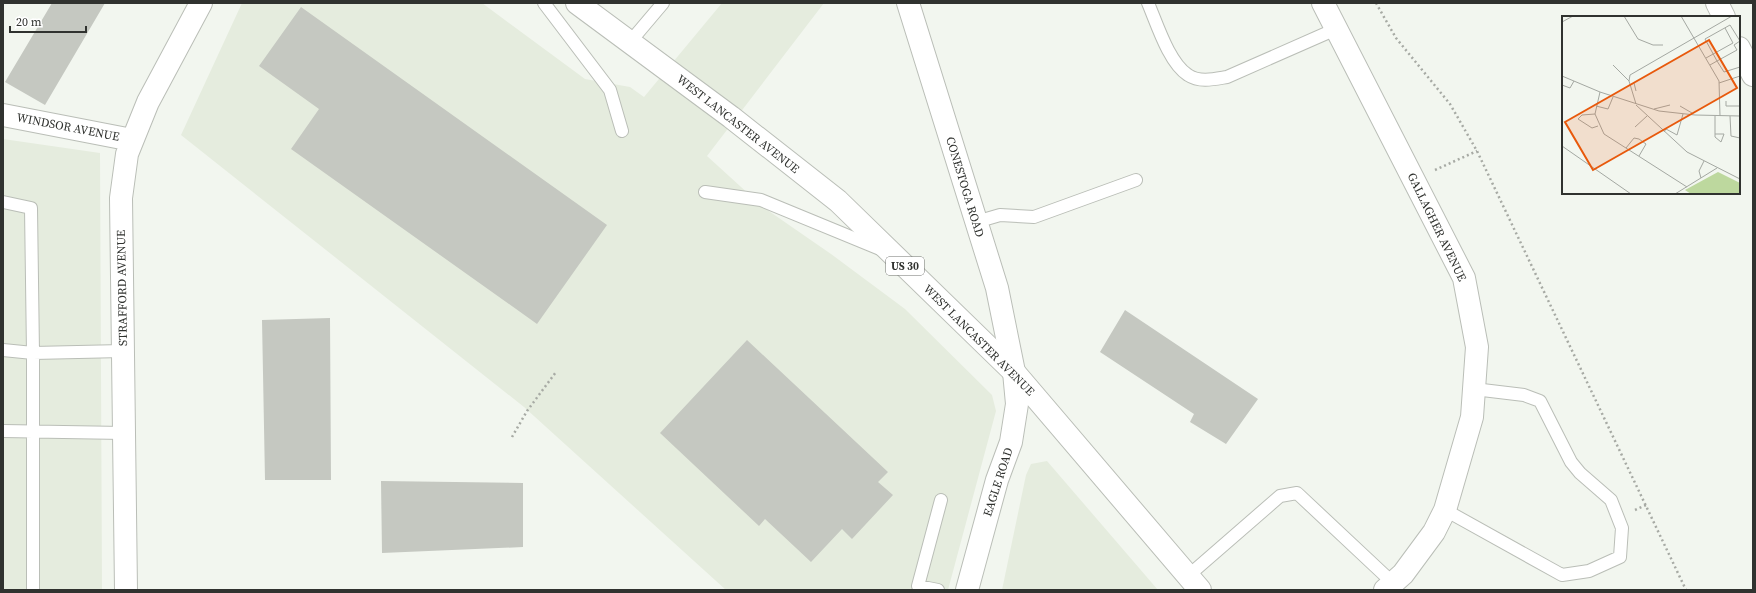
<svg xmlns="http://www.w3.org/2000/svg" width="1756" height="593" font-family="'Source Serif 4',serif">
<rect width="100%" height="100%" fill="#f2f6ef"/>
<!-- built -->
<path fill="#e5ecde" d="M242,3H482L585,79L630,87L644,97L722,3H824L707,156L763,207L831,254L905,309L992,395L996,411L948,590H726L524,407L181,135Z
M3,139L100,153L102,590H3Z
M1047,461L1158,590H1002L1026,475L1031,464Z"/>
<!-- building -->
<path fill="#c5c8c1" d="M52,3H105L45,105L5,82Z
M301,7L607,225L537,324L291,149L319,109L259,66Z
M1125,310L1258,399L1226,444L1190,422L1194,414L1100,352Z
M330,318L331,480H265L262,320Z
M747,340L888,472L878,482L893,495L852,539L842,529L811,562L765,519L759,526L660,433Z
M381,481L523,483V547L382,553Z"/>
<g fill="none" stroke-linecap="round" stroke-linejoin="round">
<!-- service casing -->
<g stroke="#babeb7" stroke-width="14">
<path id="service" d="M544,3L610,90L622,131
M1148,3C1157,24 1169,63 1188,75C1200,83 1215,79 1227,77L1336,29
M630,42L663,3
M705,192L761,200L880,249
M3,202L31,208L33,353L123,351
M976,222L1000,215L1034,217L1136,180
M3,350L33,353V590
M3,431L124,433
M1445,510L1562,575L1589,571L1620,557L1622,528L1611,500L1580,473L1571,462L1540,401L1524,395L1474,389
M1188,576L1280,496L1297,493L1393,583
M938,590L918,586L941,500"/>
</g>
<!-- minor casing -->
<g stroke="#babeb7" stroke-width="24">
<path id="minor" d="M1323,3L1464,278L1477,347L1472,417L1445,510L1434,532L1403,574L1385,590
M1717,3L1724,17
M1739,48L1753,75
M3,115L132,140
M126,590L121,198L127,154L148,102L201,3"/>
</g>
<!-- tertiary casing -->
<g stroke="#babeb7" stroke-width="24">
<path id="tertiary" d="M967,590L997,480L1011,442L1017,404L1014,372"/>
</g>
<!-- secondary casing -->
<g stroke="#babeb7" stroke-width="24">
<path id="secondary" d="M908,3L997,288L1014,372"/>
</g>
<!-- trunk casing -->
<g stroke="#babeb7" stroke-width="24">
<path id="trunk" d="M577,3L731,117L838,201L1014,372L1200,590"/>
</g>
<!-- path -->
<path stroke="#a7aaa4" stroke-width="2.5" stroke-dasharray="2 3" stroke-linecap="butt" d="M1376,3L1396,38L1450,104L1477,151L1686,590
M1435,170L1477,151
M512,437L527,411L556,372
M1635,510L1646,505"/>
<!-- service -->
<use href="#service" stroke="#fff" stroke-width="12"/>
<!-- minor -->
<use href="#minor" stroke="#fff" stroke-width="22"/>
<!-- tertiary -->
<use href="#tertiary" stroke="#fff" stroke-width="22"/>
<!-- secondary -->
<use href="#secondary" stroke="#fff" stroke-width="22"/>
<!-- trunk -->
<use href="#trunk" stroke="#fff" stroke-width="22"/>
</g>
<g text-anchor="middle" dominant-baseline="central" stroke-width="3" stroke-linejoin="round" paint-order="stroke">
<!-- shield labels -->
<rect fill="#fff" stroke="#6e706d" stroke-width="1" x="886" y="257" width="38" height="18" rx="3"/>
<g font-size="11" font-weight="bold" fill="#30322f">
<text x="905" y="266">US 30</text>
</g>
<!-- street labels -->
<g font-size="12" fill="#30322f" stroke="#fff">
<text transform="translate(738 124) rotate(38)">WEST LANCASTER AVENUE</text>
<text transform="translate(68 127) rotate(11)">WINDSOR AVENUE</text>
<text transform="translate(965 187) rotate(73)">CONESTOGA ROAD</text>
<text transform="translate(1437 227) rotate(64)">GALLAGHER AVENUE</text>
<text transform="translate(122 288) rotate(-91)">STRAFFORD AVENUE</text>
<text transform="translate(979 340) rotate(45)">WEST LANCASTER AVENUE</text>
<text transform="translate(998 482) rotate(-72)">EAGLE ROAD</text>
</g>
</g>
<!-- overview -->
<g transform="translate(1562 16)">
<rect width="178" height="178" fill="#f2f6ef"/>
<path d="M156,156L178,167V178H129L123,174Z" fill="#bdd89e"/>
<path fill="none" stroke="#a4a8a2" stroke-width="1" d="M62,0L76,23L91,29H101M119,0L157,65L158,100M0,6L11,0M178,25L168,9L143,23L155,45L175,34L172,29L178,25M144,42L171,27L163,12M51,49L67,65M148,49L155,45L162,56L178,51M0,60L38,76L97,95L133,99L178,100M157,67L178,60M0,69L8,72L12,65M68,69L72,67L74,75M38,76L33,98L42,118L125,171M164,85V90H178M74,88L67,65L68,59L170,0M74,89L125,136L178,163M34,90L46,93L51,81M118,90L130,97M92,93L108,89M33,98L20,99L16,103L30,112L36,110M168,100L169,120L178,122M73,111L85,100M102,116L104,113L115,119L121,98M153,118H162L159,126L153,121V100M0,130L69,178M64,132L72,122L77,123L84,128L77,140M139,162L137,155L142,145M113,178L155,152"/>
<path fill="#e8590c" fill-opacity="0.15" stroke="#e8590c" stroke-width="2" d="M147,24L175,72L31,154L3,106Z"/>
<rect width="178" height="178" fill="none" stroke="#30322f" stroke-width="2"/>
</g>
<!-- border -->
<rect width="1756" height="593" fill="none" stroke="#30322f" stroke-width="8"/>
<!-- scale -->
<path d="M10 26v6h76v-6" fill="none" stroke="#30322f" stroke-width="2"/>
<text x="16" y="26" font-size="12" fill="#30322f" stroke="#ffffff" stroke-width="3" paint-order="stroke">20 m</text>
</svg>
